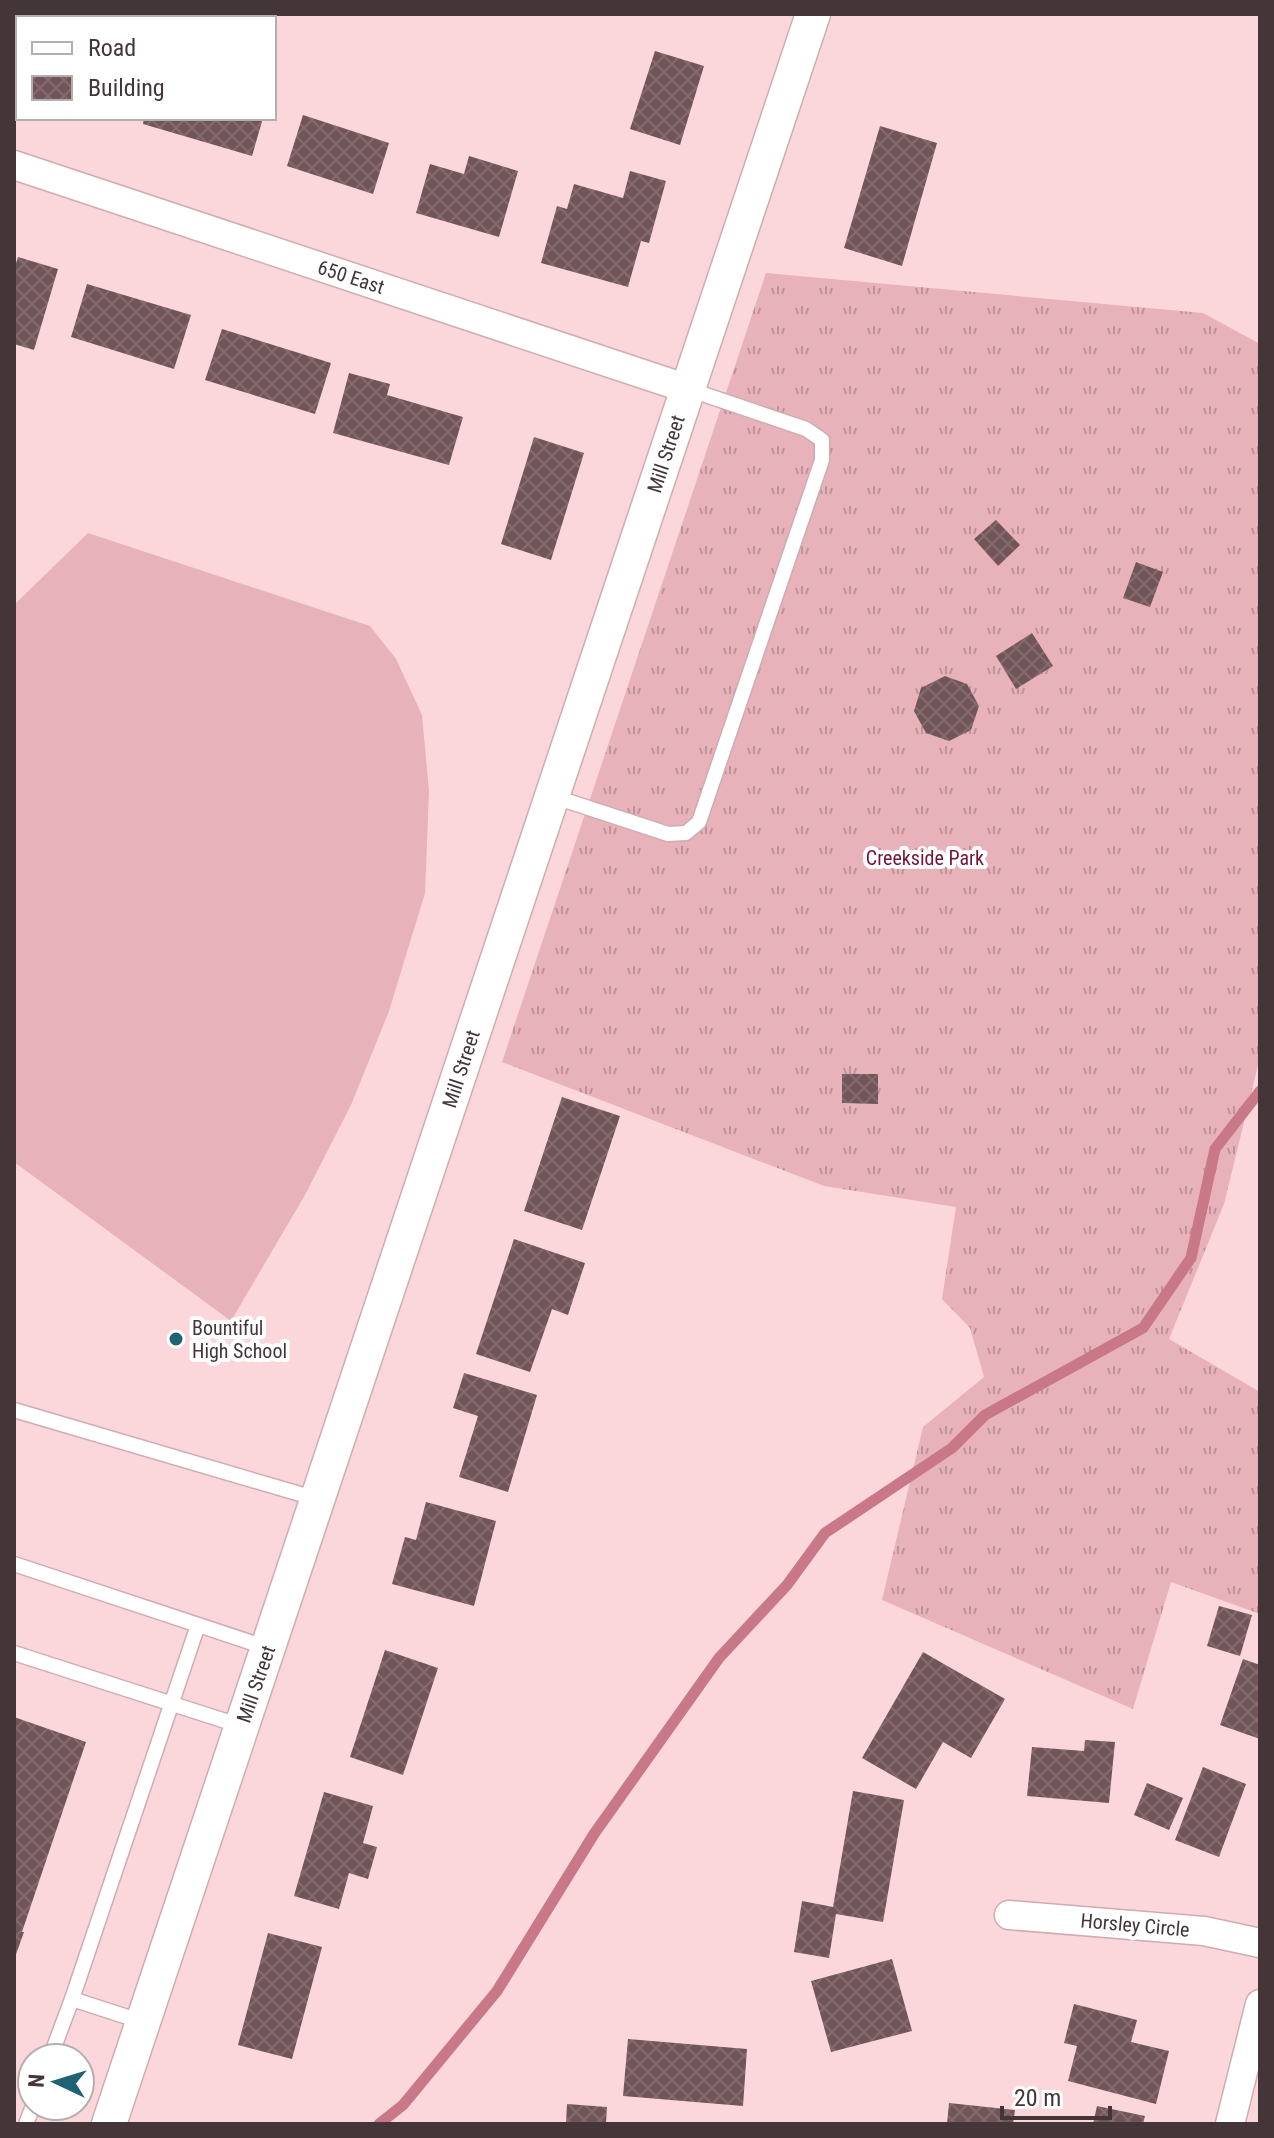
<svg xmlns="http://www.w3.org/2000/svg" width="1274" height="2138" font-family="'Roboto Condensed',sans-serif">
<defs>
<pattern id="grass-tufts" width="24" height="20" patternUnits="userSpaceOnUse" patternTransform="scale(2)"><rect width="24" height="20" fill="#e7b2ba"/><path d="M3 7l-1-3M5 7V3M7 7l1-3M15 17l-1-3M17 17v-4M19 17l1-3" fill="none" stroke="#bd9298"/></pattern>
<pattern id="building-cross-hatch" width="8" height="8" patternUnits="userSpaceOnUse" patternTransform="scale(2)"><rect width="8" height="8" fill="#725559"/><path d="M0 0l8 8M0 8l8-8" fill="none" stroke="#836b6e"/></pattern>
</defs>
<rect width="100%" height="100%" fill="#fbd7dc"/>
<!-- grass -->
<path fill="url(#grass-tufts)" d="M766,273L1203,313L1260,344V1057L1224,1204L1169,1339L1260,1392V1614L1171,1582L1133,1709L882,1600L923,1427L984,1377L970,1328L942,1299L956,1207L824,1186L502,1062Z"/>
<!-- garden -->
<path fill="#e7b2ba" d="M88,533L370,626L396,659L422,715L429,791L425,893L389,1011L351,1105L305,1195L231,1321L14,1162V605Z"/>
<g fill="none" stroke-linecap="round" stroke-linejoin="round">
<!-- stream -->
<path stroke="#c87886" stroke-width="11" d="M379,2124L403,2105L497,1991L594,1834L719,1658L787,1585L825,1533L952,1448L985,1415L1143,1328L1191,1258L1215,1149L1260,1091"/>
</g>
<!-- building -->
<path fill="url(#building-cross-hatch)" d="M17,24L18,25V83L14,82V36Z
M655,51L704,66L680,145L630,129Z
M303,115L389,143L373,194L287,166Z
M144,118H263L252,156L143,124Z
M880,126L937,143L902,266L844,248Z
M469,156L518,171L499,237L416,213L430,164L464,174Z
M630,171L666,181L649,243L641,241L628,287L541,263L557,206L567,209L574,184L623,198Z
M18,257L58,269L34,350L14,344V269Z
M87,284L191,315L174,369L71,337Z
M222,329L331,363L315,414L205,380Z
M349,373L390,384L387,395L463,417L449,465L333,433Z
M534,437L584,453L551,560L501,544Z
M996,520L1020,545L998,566L974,539Z
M1136,562L1163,572L1150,607L1123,598Z
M1032,633L1053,666L1016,689L996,656Z
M945,676L967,684L979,706L971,730L949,741L926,733L914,711L921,688Z
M842,1074H878V1104L842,1103Z
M562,1097L620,1116L582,1230L524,1211Z
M514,1239L585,1263L568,1315L552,1309L530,1372L476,1354Z
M464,1373L537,1395L508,1492L459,1477L478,1416L453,1408Z
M426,1502L496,1521L474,1606L392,1584L405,1537L416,1540Z
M1219,1606L1252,1615L1240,1656L1207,1646Z
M385,1650L438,1668L403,1775L350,1757Z
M923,1652L1005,1699L971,1758L943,1742L916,1789L862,1758Z
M1243,1659L1260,1665V1739L1220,1725Z
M14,1717L86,1742L22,1932H24L14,1960Z
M1085,1740L1115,1742L1109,1803L1027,1796L1032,1747L1084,1751Z
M1203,1767L1246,1784L1219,1857L1175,1840Z
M1147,1783L1183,1798L1169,1830L1134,1815Z
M853,1791L904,1800L883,1922L836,1914L829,1958L794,1952L802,1901L833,1907Z
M324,1792L373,1806L363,1843L377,1847L368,1879L349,1873L339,1909L294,1896Z
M268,1933L322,1947L292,2059L238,2045Z
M892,1959L912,2031L831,2052L811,1981Z
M1074,2004L1137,2020L1131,2042L1169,2051L1156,2104L1068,2081L1077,2046L1064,2043Z
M628,2039L747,2049L743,2106L623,2096Z
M949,2103L1015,2110L1013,2124H947Z
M567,2104L607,2107L606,2124H566Z
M1097,2106L1145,2116L1143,2124H1093Z"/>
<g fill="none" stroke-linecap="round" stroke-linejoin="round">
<!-- service casing -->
<g stroke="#ceacb1" stroke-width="17">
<path id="service" d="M552,796L668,834L686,833L699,822L822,460V440L806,429L688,389
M14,1410L317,1499
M14,1564L268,1648
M14,1653L241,1726
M72,1999L143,2022
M50,2058L72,1999L198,1625
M26,2124L33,2106"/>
</g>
<!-- minor casing -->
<g stroke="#ceacb1" stroke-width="31">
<path id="minor" d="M14,165L688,389
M1009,1915L1204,1931L1260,1943
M1230,2124L1260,2004"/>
</g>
<!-- tertiary casing -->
<g stroke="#ceacb1" stroke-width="37">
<path id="tertiary" d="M109,2124L813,14"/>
</g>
<!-- service -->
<use href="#service" stroke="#fff" stroke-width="14"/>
<!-- minor -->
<use href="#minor" stroke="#fff" stroke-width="28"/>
<!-- tertiary -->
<use href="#tertiary" stroke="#fff" stroke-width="34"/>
</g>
<!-- markers -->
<circle fill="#1e6374" stroke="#fff" stroke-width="3" cx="176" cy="1339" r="8"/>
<g text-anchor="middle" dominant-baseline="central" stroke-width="8" stroke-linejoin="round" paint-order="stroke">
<!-- street labels -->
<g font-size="20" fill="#443638" stroke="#fff">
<text transform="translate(351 277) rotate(18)">650 East</text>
<text transform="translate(666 454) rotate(-72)">Mill Street</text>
<text transform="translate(461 1069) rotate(-72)">Mill Street</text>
<text transform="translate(256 1684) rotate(-71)">Mill Street</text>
<text transform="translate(1135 1925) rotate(5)">Horsley Circle</text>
</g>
<!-- park labels -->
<g font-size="20" fill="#751533" stroke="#fff">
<text x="925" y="858">Creekside Park</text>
</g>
<!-- poi labels -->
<g font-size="20" fill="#443638" stroke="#fff" text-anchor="start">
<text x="192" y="1328">Bountiful<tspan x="192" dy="23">High School</tspan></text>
</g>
</g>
<!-- border -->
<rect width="1274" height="2138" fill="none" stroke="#443638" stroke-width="32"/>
<!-- legend -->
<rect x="16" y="16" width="260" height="104" fill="#ffffff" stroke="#b4afaf" stroke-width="2"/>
<rect x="32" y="42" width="40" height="12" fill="#ffffff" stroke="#b4afaf" stroke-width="2"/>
<text x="88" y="56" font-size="24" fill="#443638">Road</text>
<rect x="32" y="76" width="40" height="24" fill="url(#building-cross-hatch)" stroke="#b4afaf" stroke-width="2"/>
<text x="88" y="96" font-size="24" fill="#443638">Building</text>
<!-- north arrow -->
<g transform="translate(56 2082) rotate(274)"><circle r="38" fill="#ffffff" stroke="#b4afaf" stroke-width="2"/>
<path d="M0-6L14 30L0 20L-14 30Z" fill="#1e6374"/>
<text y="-12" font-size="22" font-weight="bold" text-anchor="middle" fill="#443638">N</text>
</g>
<!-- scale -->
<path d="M1002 2106v12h108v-12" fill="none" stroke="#443638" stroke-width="4"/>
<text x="1014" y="2106" font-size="24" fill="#443638" stroke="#ffffff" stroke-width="6" paint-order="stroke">20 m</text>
</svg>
